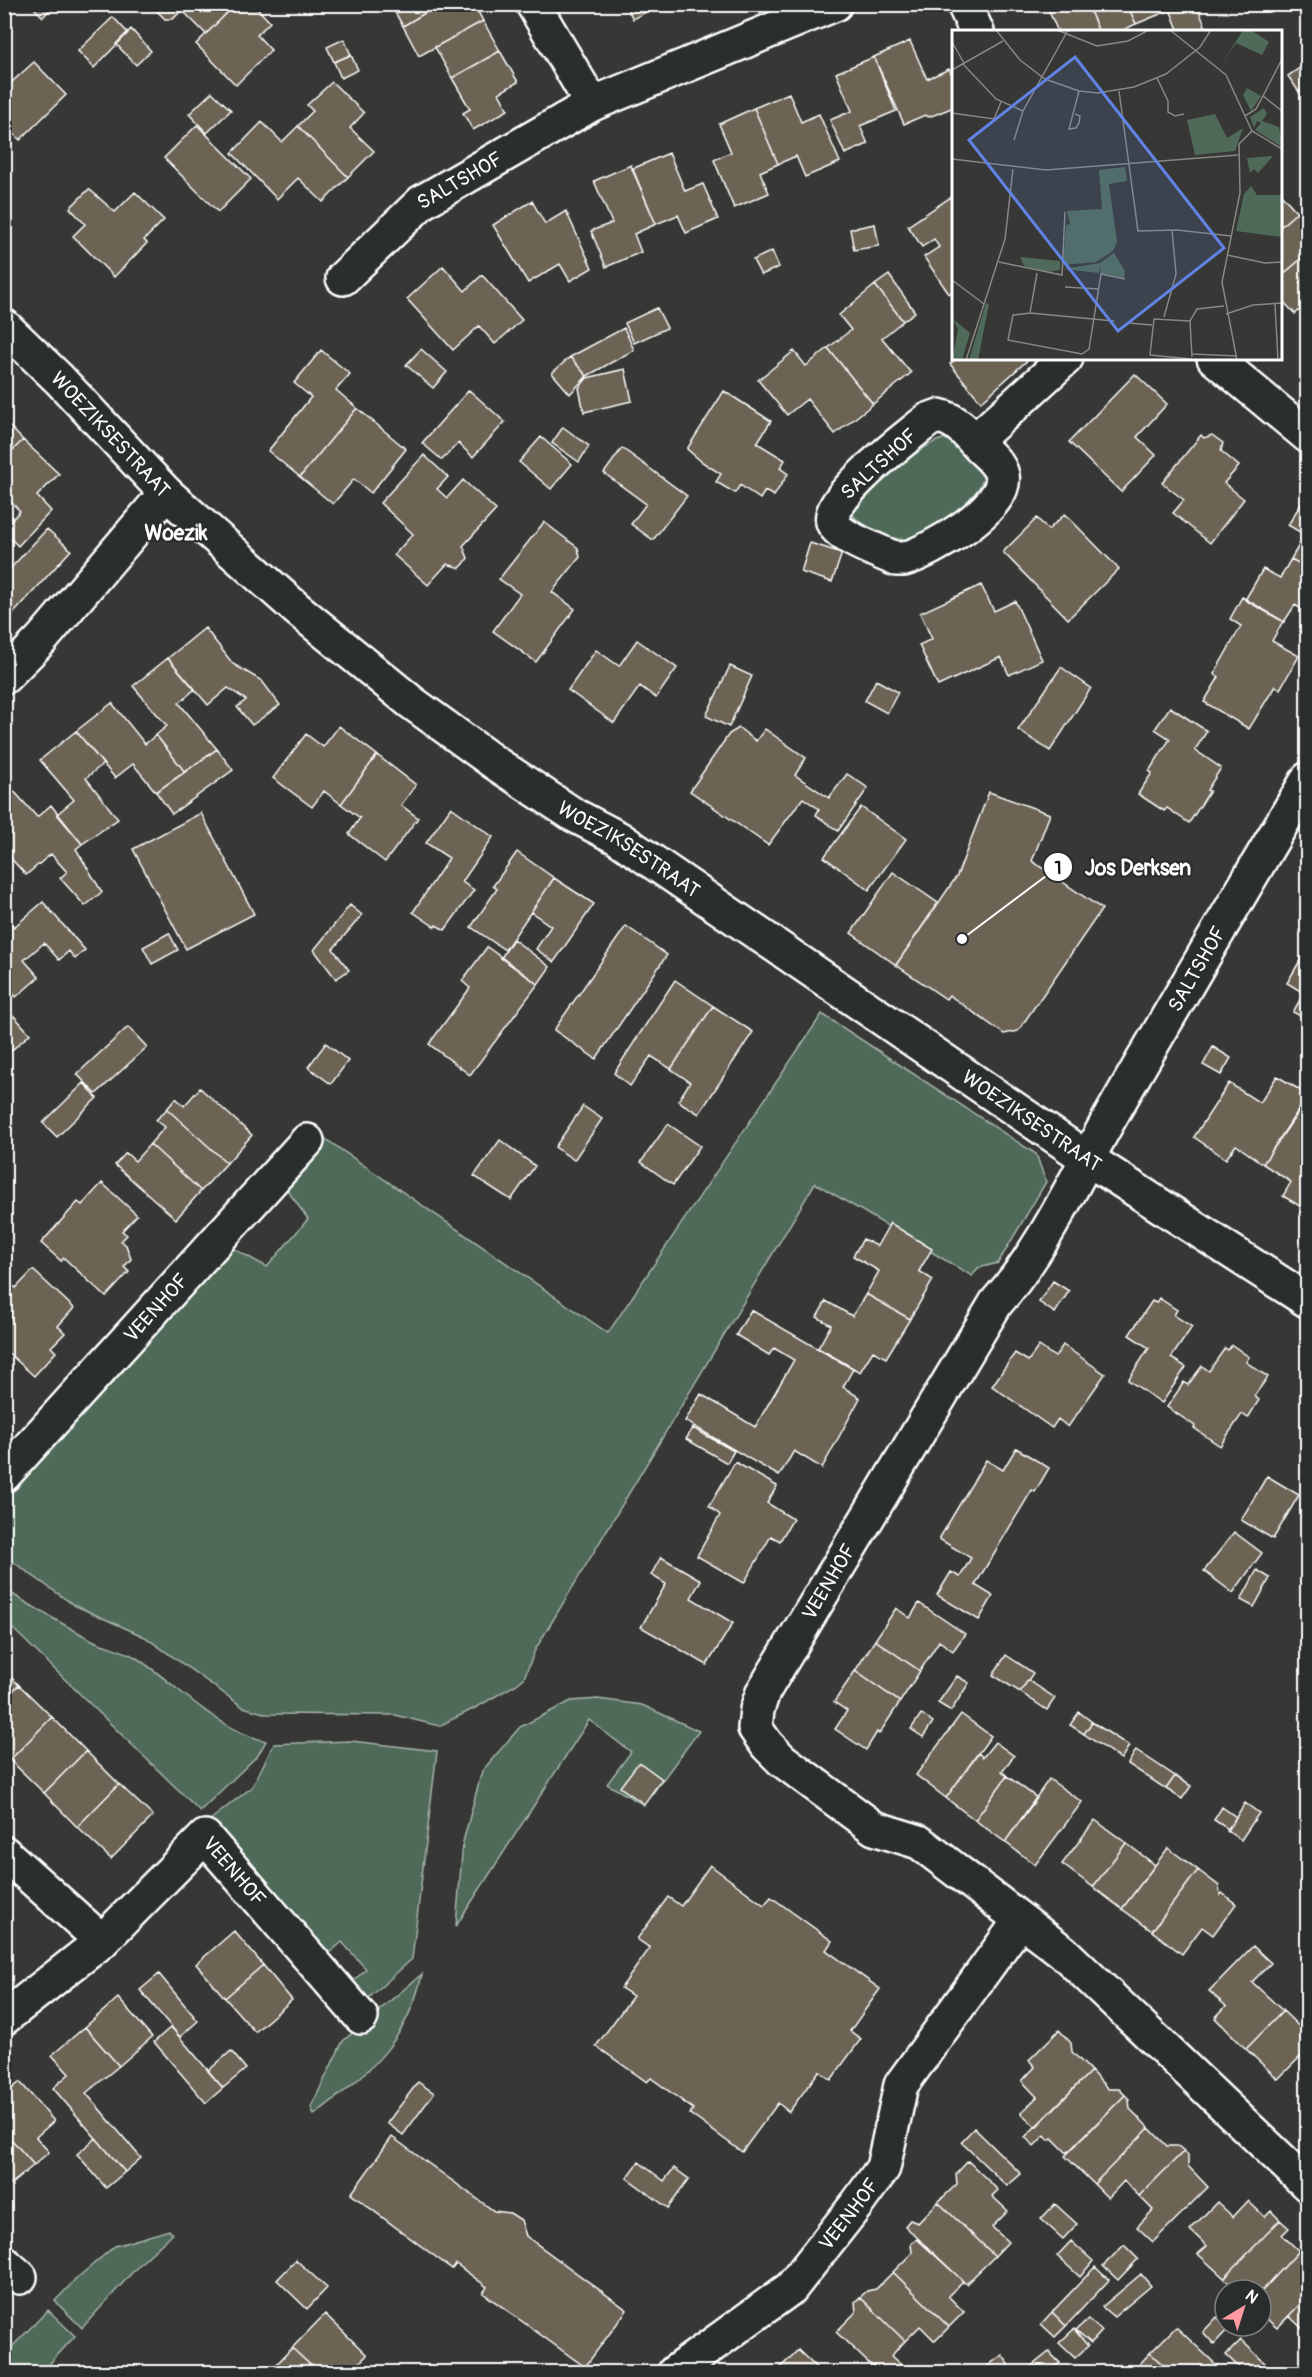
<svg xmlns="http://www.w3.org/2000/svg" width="1312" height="2377" font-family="Pangolin,sans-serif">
<rect width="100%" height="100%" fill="#373836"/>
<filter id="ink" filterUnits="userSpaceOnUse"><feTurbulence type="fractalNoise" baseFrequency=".0167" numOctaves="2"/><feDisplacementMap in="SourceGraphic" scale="12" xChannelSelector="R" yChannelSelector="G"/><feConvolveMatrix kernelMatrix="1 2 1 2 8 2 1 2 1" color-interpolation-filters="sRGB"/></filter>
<g filter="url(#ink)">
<!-- green -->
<path fill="#4f6a59" stroke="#a7b4ac" stroke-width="1.5" d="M948,438C961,444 979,463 984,476C978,501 930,533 906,539C893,542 859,524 852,514L858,502C877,486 925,439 948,438Z
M822,1014L1036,1154L1046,1182L998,1263L978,1268L972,1276L815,1183L535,1650L524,1678L517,1684L475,1708L439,1726L395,1715L267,1714L243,1707L145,1637L74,1605L5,1556V1494L227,1245L267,1267L308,1219L283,1184L324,1138L608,1333Z
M4,1589C33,1607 62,1624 92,1640C106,1647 122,1649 135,1657C177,1684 216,1730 266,1741L258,1755L200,1811L5,1621Z
M598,1699L642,1705L699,1731L644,1805L607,1784L631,1752L589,1720L456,1926L463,1842L482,1771L520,1727L571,1701Z
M351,1741L437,1751L412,1959L361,2005L347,1987L366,1969L342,1942L326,1956L210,1820L252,1787L274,1744Z
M422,1974C407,2044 367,2074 314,2115L311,2107L343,2041Z
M169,2230L172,2234L140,2264L82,2328L55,2301L77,2278L115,2246Z
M48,2310L75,2336L42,2372H5V2354Z"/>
<!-- building -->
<path fill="#6c6354" stroke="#fff" stroke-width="1.5" d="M30,4H55L43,17Z
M154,4H236L206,34L182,10L173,19H165L152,6Z
M236,4H253L270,22L257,35L271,50L236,85L196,44Z
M390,4H440L403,26Z
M440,4H474L483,21L419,56L403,26Z
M625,4H660L633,19Z
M1046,4H1087L1099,32H1058Z
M1087,4H1127L1136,24L1119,32H1099Z
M1127,4H1168L1170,10L1136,24Z
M1168,4H1189L1192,11L1198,9L1208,32H1179Z
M113,17L128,33L94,68L78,51Z
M483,21L500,51L452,78L435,47Z
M131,29L151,51L136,65L116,44Z
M344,39L351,55L334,62L327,47Z
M910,41L927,79L949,69L954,78V107L929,117L925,115L904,124L874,57Z
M500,51L518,82L499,93L508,110L473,130L463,113L470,109L452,78Z
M350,55H351L358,70L341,78L334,62Z
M874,57L896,111L860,126L868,144L845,154L830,120L852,111L836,73Z
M34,62L66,95L20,140L6,126L4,128V89Z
M1304,65L1308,71V84L1299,92L1288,76Z
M332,82L364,113L350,128L374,151L348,177L298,126L313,111L307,105Z
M1308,84V105L1299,92Z
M212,92L231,110L207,133L189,114Z
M789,93L801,122L819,114L840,162L805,177L796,156L778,164L754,108Z
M754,108L778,164L760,172L769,193L734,208L714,160L731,152L719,124Z
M262,122L282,142L298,126L348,177L323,202L298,178L277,199L232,153Z
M197,125L251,179L218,212L164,158Z
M669,153L685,191L703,184L718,219L686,233L678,215L656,224L632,169Z
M631,165L656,224L634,234L641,252L606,267L591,231L612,223L594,181Z
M89,189L115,212L135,192L164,220L144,240L147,243L114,277L73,236L85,224L70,208Z
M1280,193L1297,212L1280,227Z
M954,195V290L949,294L924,257L939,247L934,239L922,247L908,226Z
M532,201L545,224L566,211L592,268L570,281L560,264L528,283L493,225Z
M1297,212L1308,223V253L1280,277V227Z
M875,224L879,246L854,250L850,229Z
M772,251L779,267L761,275L753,260Z
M1308,253V303L1295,314L1280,298V277Z
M443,266L465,291L482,275L522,320L495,344L479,326L453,350L407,299Z
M889,275L915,312L903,321L875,285Z
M875,285L903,321L882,338L911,373L873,404L828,348L851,330L839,315Z
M657,308L667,328L634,343L625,323Z
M624,328L634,350L587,376L570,357Z
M828,348L873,404L835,434L807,399L787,415L758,380L794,351L806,366Z
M421,349L447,372L433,388L406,365Z
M321,350L350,374L336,390L357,408L300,477L268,451L311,397L294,383Z
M570,357L587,376L570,394L552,373Z
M957,358H1030L981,402L950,364Z
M625,369L632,401L584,412L579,388L587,378Z
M1135,374L1167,404L1137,437L1156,455L1121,492L1069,442Z
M469,390L505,422L473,457L458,443L442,460L422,443Z
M724,391L771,421L757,443L785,460L780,468L788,474L774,496L765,491L760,499L740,485L735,493L716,482L721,474L702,462L687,449Z
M357,408L406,449L371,493L354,479L333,504L300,477Z
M4,421L23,440L4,459Z
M563,427L589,446L579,462L552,443Z
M1201,435L1204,438L1212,435L1223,443L1221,451L1239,466L1224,483L1244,499L1210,543L1173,513L1184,500L1162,483Z
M541,437L572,464L551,489L519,462Z
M23,440L59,474L37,496L51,511L18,546L4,532V528L20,511L4,495V459Z
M622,448L687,496L653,540L631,524L646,504L604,473Z
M424,455L448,477L437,489L447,498L463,480L496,510L463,546L468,558L464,564L460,568L447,564L428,585L394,555L413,534L380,503Z
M1308,492V568L1291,559L1305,535L1288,525Z
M1065,514L1119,569L1068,619L1003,552L1037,518L1048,530Z
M544,522L578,548L580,557L552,592L575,609L536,662L493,631L520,594L499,579Z
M47,529L71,550L13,614L4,606V568L8,571Z
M810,543L842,553L832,582L801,572Z
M1291,559L1308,568V613L1295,605L1284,622L1245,600L1263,569L1280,578Z
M981,585L994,611L1015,601L1042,660L1009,675L1001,657L938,686L919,645L932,639L920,613Z
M1242,597L1283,621L1272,641L1299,656L1280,689L1275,686L1249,729L1204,702L1219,677L1214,674L1241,626L1230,619Z
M205,628L233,664L262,681L280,705L252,725L237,707L246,700L228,688L208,705L168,658Z
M637,640L677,668L656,698L640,686L614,723L568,690L596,650L619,666Z
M168,658L195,689L179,703L217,749L185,772L156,735L167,726L133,686Z
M730,666L752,676L729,727L706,716Z
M1061,667L1091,688L1050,751L1018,730Z
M876,680L898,692L887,713L865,701Z
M112,703L145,744L156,735L185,772L156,792L133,764L115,778L76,731Z
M1170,707L1207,731L1195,750L1221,768L1207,790L1210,791L1189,823L1167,808L1164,811L1138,794L1152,773L1149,771L1170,739L1155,729Z
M339,726L377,755L341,804L324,791L312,807L273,778L306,734L323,747Z
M739,728L756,741L765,729L806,758L795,775L829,798L847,774L868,788L838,831L816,815L819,809L803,798L768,845L690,791L729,734Z
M76,731L103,764L86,778L118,819L82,844L57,814L74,800L40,760Z
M217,749L233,770L172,814L156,792Z
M377,755L416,785L401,805L418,818L385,862L349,834L360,818L341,804Z
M4,780L37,817L51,805L82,844L76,849L102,892L85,906L60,878L67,872L51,854L26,875L4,851Z
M989,792L1050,814L1032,861L1102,909L1018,1031L1004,1034L949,995L946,999L896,965L957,876Z
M451,807L493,837L462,882L474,890L445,930L436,925L435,927L413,912L449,858L426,843Z
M861,807L906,839L869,890L824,857Z
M201,813L254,914L186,949L133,849Z
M517,852L554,878L505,950L471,927L497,889L493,886Z
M893,872L938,903L896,965L851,933Z
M554,878L594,904L554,962L536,949L551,926L531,912Z
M43,902L85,950L75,959L69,951L59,960L44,943L24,960L39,977L16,997L4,983V905L12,913L5,918L14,927Z
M350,905L362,915L333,949L349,970L336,979L314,950Z
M626,926L667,955L596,1059L554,1030Z
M169,933L178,950L152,964L143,947Z
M513,939L550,967L538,984L501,958Z
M487,947L538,984L470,1075L429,1044L470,988L462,981Z
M1305,952L1308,953V1020L1293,1012L1304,993L1287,983Z
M675,980L713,1006L671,1069L651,1056L630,1086L614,1073Z
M713,1006L753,1032L699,1114L678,1101L690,1082L671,1069Z
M14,1016L30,1034L4,1057V1024Z
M128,1027L147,1047L96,1094L77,1074Z
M326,1043L348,1061L331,1084L308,1067Z
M1213,1047L1231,1058L1221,1075L1203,1065Z
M1277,1076L1308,1095V1098L1263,1164L1236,1145L1226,1159L1194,1137L1229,1083L1260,1103Z
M84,1083L97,1098L57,1137L43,1123Z
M200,1088L252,1135L227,1163L167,1109L176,1098L184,1106Z
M583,1106L602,1119L574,1160L555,1147Z
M1301,1106L1308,1111V1211L1283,1196L1291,1182L1263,1164Z
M167,1109L227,1163L201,1191L150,1144L165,1127L156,1120Z
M668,1124L700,1146L673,1185L641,1162Z
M500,1140L535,1166L511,1200L474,1176Z
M150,1144L201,1191L176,1219L115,1165L126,1153L135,1161Z
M102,1183L137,1215L122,1231L127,1235L121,1241L126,1245L131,1259L124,1267L129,1272L106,1297L64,1258L61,1261L41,1243L78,1202L82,1205Z
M890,1223L932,1249L919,1271L933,1280L910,1319L866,1294L879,1271L853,1256L863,1239L877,1246Z
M33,1270L74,1308L58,1326L65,1333L51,1347L56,1352L34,1376L4,1349V1293L12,1285L16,1288Z
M1053,1281L1069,1291L1055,1313L1039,1302Z
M866,1294L910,1319L886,1358L873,1351L860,1372L818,1348L831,1325L817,1317L826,1301L852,1316Z
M1159,1298L1177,1310L1174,1315L1192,1327L1171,1358L1186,1367L1162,1403L1128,1380L1149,1348L1129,1335L1152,1301L1156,1303Z
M751,1310L853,1369L843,1387L860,1398L822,1468L794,1451L779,1476L685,1421L701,1394L755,1427L794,1360L774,1348L769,1355L736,1335Z
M1063,1345L1105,1374L1068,1427L1058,1419L1052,1428L992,1386L1015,1353L1028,1361L1039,1346L1055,1357Z
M1232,1345L1249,1357L1246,1362L1268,1377L1254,1396L1259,1400L1248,1418L1242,1414L1220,1446L1194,1428L1195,1426L1167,1407L1184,1382L1188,1385L1202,1366L1209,1371L1225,1348L1228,1350Z
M693,1428L734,1451L727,1463L686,1439Z
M1016,1448L1049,1468L1035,1492L1032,1490L975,1585L993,1596L979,1620L937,1595L951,1572L960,1577L971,1558L939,1539L986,1460L1003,1470Z
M735,1462L777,1486L767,1503L793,1519L780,1541L771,1536L744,1583L697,1556L720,1515L709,1506Z
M1267,1476L1299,1495L1273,1539L1241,1520Z
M1234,1532L1262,1553L1233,1593L1204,1571Z
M661,1557L701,1580L691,1598L733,1623L707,1665L641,1627L666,1584L651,1575Z
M1257,1570L1270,1578L1254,1607L1241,1600Z
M919,1603L965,1634L953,1651L939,1641L920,1671L875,1640L896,1608L910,1618Z
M875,1640L920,1671L900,1702L855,1671Z
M1006,1655L1033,1673L1020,1692L993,1675Z
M4,1671L19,1685L4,1699Z
M855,1671L900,1702L879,1734L877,1732L866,1750L835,1729L847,1711L834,1702Z
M957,1676L969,1683L951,1711L938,1703Z
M1028,1680L1055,1698L1047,1710L1020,1692Z
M19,1685L52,1717L10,1760L4,1755V1699Z
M1079,1712L1092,1722L1084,1734L1070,1725Z
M921,1714L933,1722L923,1737L911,1729Z
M961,1714L991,1736L946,1798L916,1775Z
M52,1717L86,1751L44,1793L10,1760Z
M1092,1722L1129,1746L1121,1759L1084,1734Z
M995,1742L1014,1756L1002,1771L1007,1776L975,1820L946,1798L978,1753L983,1757Z
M1136,1750L1175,1776L1166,1789L1128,1764Z
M86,1751L119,1784L77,1827L44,1793Z
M639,1762L662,1779L644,1804L620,1787Z
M1007,1776L1037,1798L1005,1842L975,1820Z
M1175,1776L1191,1786L1182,1799L1166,1789Z
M1049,1779L1082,1802L1035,1865L1005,1842Z
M119,1784L153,1816L111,1859L77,1827Z
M1245,1803L1259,1813L1241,1840L1227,1831Z
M1222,1807L1236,1817L1228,1829L1214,1820Z
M1095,1820L1126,1843L1093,1887L1062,1864Z
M1126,1843L1155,1865L1122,1909L1093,1887Z
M1168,1848L1198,1870L1152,1931L1122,1909Z
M710,1865L764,1905L771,1897L832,1941L826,1950L880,1989L850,2031L861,2039L831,2080L819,2071L789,2112L778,2103L742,2152L690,2114L693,2109L651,2078L647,2082L596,2046L633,1996L621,1988L650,1948L637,1939L668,1897L681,1906Z
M1198,1870L1219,1886L1220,1895L1222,1893L1236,1904L1213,1935L1202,1927L1182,1954L1152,1931Z
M234,1931L263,1965L225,1998L196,1964Z
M1253,1946L1271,1963L1252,1982L1283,2011L1246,2049L1215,2018L1226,2006L1209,1991Z
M263,1965L292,2000L255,2032L225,1998Z
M159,1974L198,2021L180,2037L140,1990Z
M118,1998L152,2037L119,2066L85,2027Z
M1283,2011L1308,2035V2049L1278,2079L1246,2049Z
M85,2027L119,2066L86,2093L141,2158L125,2172L53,2088L69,2074L52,2055Z
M171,2027L223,2088L206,2103L154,2042Z
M1059,2030L1071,2043L1072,2052L1091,2071L1036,2127L1021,2113L1037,2097L1022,2081L1035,2067L1029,2060Z
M231,2051L246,2069L223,2088L208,2071Z
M1091,2071L1108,2089H1119L1125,2095L1067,2153L1052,2138L1049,2140L1045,2135L1034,2146L1025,2137Z
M20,2082L54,2121L36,2137L49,2152L34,2165L4,2131V2095Z
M418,2082L434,2093L403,2135L387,2123Z
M1125,2095L1129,2099L1130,2109L1149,2128L1094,2184L1065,2156Z
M974,2128L1021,2174L1007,2186L961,2142Z
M1149,2128L1167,2146H1178L1184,2151L1139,2196L1124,2181L1108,2198L1094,2184Z
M4,2131L34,2165L4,2190Z
M392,2137L494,2211L510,2213L521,2220L526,2236L627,2310L585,2367L483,2293L487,2287L456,2264L452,2269L351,2194Z
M96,2138L125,2172L106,2188L77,2154Z
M1184,2151L1188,2155V2166L1208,2187L1153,2242L1137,2227L1153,2210L1139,2196Z
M968,2161L998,2190L992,2196L1008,2211L992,2227L1008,2242L995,2256L938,2202L957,2184L956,2174Z
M639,2162L664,2181L674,2168L689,2179L668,2208L627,2178Z
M1248,2201L1265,2217L1271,2211L1280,2220L1224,2278L1198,2254L1207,2246L1190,2230L1217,2202L1233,2217Z
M938,2202L995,2256L966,2284L905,2226L910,2220L918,2223Z
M1055,2204L1077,2224L1063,2239L1041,2219Z
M1280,2220L1289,2228L1282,2235L1299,2251L1261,2292V2290H1236L1224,2278Z
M917,2239L963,2281L948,2296L964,2312L949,2327L893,2272L912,2253L911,2244Z
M1071,2241L1093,2261L1080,2277L1057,2256Z
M1124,2245L1138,2259L1118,2280L1103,2266Z
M1299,2251L1308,2259V2296L1277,2328L1261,2314V2292Z
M296,2260L327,2288L307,2309L277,2280Z
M1095,2267L1109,2280L1066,2326L1052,2312Z
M893,2272L949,2327L935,2341L920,2326L905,2341L860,2297L867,2291L876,2289Z
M1141,2274L1151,2286L1114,2317L1102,2307Z
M1308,2296V2334L1289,2316L1277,2328Z
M860,2297L905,2341L891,2356L908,2371L906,2372H878L836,2332L856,2312L855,2302Z
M1052,2312L1066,2326L1055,2337L1041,2324Z
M325,2314L367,2355L350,2372H318L292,2348Z
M1217,2317L1229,2328L1214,2344L1203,2332Z
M1088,2319L1102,2331L1091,2343L1076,2330Z
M1176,2327L1224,2372H1171L1150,2353Z
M1074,2329L1088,2346L1075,2358L1059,2343Z
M1241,2340L1269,2367L1263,2372H1244L1226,2355Z
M292,2348L318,2372H269Z
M798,2350L821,2372H776Z
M1049,2352L1060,2363L1047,2372H1024Z
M1150,2353L1171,2372H1132Z
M1002,2355L1014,2371L980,2372Z"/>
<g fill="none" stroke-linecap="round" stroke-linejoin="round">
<!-- minor casing -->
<g stroke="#fff" stroke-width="38">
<g id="minor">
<path d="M533,4L592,104"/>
<path d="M964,4L977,32"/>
<path id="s1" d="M343,278L422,202L592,104L835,4"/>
<path id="s2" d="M4,326L59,379L166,493L297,609L411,702L495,763L574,815L618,838L1088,1159L1308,1301"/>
<path d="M1214,358L1308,436"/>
<path d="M939,416C957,420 967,433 979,446C987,454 999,463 1002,475C1009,507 930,552 904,559H896C881,552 838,537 833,522C825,498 910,435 928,420Z"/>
<path d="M975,441L1066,358"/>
<path d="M4,677L41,640L166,493"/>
<path d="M1308,779C1241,893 1173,1007 1108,1121C1073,1183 1043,1250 996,1303L763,1692L757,1710L755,1728L767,1745L782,1760L874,1828L919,1842L1063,1952L1308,2185"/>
<path id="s3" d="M4,1475L307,1141"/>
<path d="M4,1853L102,1941"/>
<path id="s4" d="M4,2018L102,1941L205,1837L361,2017"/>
<path d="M4,2263L20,2277"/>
<path id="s5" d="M675,2372L791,2288L857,2204L883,2168L901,2085L1020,1921"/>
</g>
</g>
<!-- minor -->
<use href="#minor" stroke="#2a2d2e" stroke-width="33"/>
</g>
</g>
<g text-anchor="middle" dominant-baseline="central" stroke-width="4.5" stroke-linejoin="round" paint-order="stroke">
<!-- street labels -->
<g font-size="20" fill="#fff" stroke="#2a2d2e">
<text stroke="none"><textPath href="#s1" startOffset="153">SALTSHOF</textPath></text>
<text stroke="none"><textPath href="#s2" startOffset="152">WOEZIKSESTRAAT</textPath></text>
<text transform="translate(879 464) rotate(-42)">SALTSHOF</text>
<text stroke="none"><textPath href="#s2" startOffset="818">WOEZIKSESTRAAT</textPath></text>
<text transform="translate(1197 969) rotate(-60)">SALTSHOF</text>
<text stroke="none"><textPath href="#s2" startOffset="1304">WOEZIKSESTRAAT</textPath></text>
<text stroke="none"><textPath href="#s3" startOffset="226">VEENHOF</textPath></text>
<text transform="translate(829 1582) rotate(-59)">VEENHOF</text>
<text stroke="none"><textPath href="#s4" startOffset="316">VEENHOF</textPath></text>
<text stroke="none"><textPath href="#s5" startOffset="237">VEENHOF</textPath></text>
</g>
<!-- neighbourhood labels -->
<g font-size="21" font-weight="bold" fill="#fff" stroke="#2a2d2e">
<text x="176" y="533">Woezik</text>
</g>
</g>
<!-- overview -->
<g transform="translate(952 30)">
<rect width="330" height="330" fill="#373836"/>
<path d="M291,0H299L317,12L310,25L284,13L270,34ZM295,58L309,66L299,81L291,65ZM312,78L315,84L310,91L327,97L330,117L303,100L309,93L305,91L302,98L298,87ZM263,84L275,108L291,98L283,121L243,125L235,90ZM321,126L306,143L302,139L298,143L295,128ZM173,137L175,151L157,154L165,212L161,221L144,232L111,235L114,195L118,194L115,181L150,179L147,140ZM299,156L305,165H328L330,162V207L284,201L292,164ZM162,223L173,241L172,248L148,243L149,233L147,243L111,239L148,233ZM68,227L108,231V240L96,242L72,236ZM34,273L37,274L26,330H17ZM1,289L18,303L10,330H0L6,300Z" fill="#4f6a59"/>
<path fill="none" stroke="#878886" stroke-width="1.5" d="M44,0L68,30L93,49L127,61L146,63L182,57L214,44L248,17L259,0M105,0L145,16L176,11L197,0M218,0L274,45L300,101L330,119M0,12L12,33M11,34L44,69L71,81M0,40L51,11M205,48L216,71V82L223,86L232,84M167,61L186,201L225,200L279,206M311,66L330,29M0,83L42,89L49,72M123,84L128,86L127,93L124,98L117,99L127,61M293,86L304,79L311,66L330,81M62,110L71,81L116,0M0,129L94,140L286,125M275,225L313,233L330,232M47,232L110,245L113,182M85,243L78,283L61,285L56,310L130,324L137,319L149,244L173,249M0,250L32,274M113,257L147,259M323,274L326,330M78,283L162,291M274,284L301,275L330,273M212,287L224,244L220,200M238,291L240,327M177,293L200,295M239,324L285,326M240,329L198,325L202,289L238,291L245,279L272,276M14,330L53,209L61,139M285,330L270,252L288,163L287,114L300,101"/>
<path fill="#6183e4" fill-opacity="0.15" stroke="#6183e4" stroke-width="3" d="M123,27L272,218L166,301L17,110Z"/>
<rect width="330" height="330" fill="none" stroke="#fff" stroke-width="3"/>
</g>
<!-- callouts -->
<path fill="none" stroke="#fff" stroke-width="2" d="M962 939L1058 867"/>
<g fill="#fff" stroke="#2a2d2e" stroke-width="2">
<circle cx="962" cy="939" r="6"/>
<circle cx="1058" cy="867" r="15"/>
</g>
<g font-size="18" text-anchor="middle" font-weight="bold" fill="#111">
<text x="1058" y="874">1</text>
</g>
<g font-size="21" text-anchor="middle" font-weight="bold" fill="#fff" stroke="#2a2d2e" stroke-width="4.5" stroke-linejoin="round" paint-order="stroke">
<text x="1138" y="875">Jos Derksen</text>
</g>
<!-- margin -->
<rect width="1312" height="2377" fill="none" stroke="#2a2d2e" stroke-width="24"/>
<rect x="12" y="12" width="1288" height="2353" fill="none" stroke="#fff" stroke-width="2" filter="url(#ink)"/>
<!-- north arrow -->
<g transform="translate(1243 2308) rotate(38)"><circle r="28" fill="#2a2d2e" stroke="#7f8182" stroke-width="1.5"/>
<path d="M0-4.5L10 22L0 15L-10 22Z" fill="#ff9aa2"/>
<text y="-9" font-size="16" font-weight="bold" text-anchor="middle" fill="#ffffff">N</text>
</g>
</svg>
